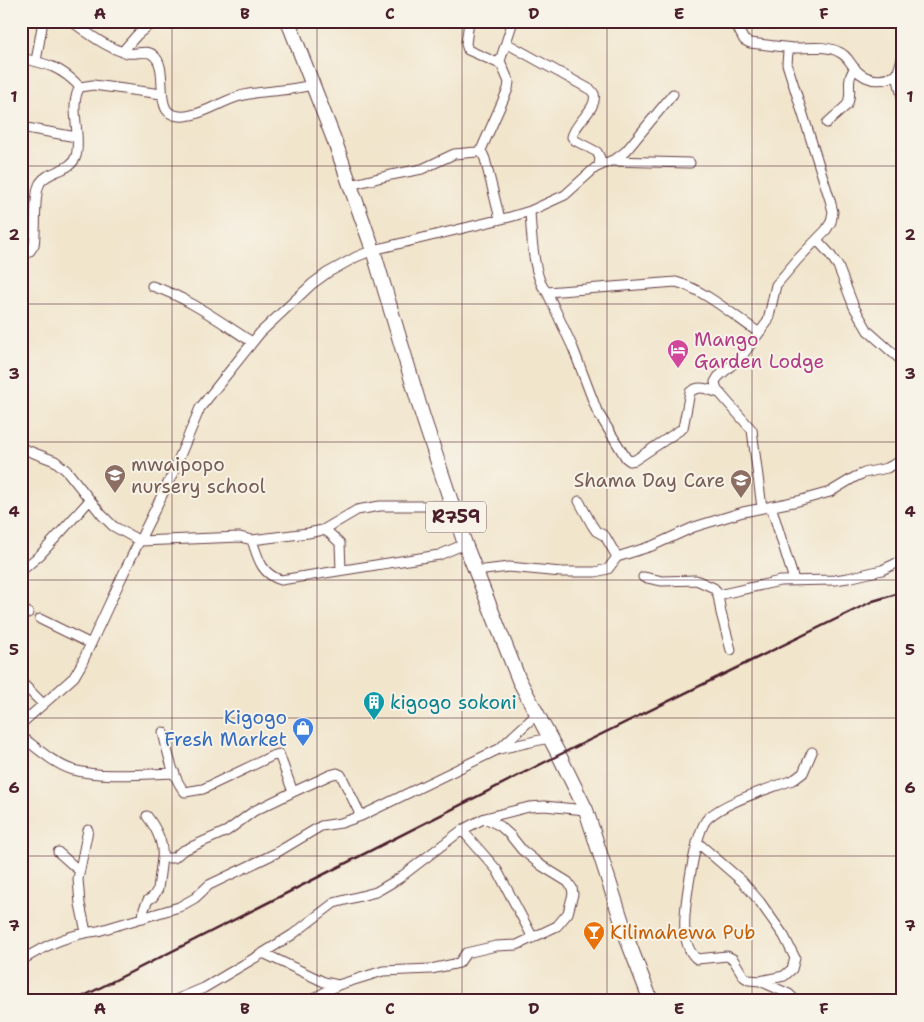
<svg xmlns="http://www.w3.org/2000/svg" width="924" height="1022" font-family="'Shantell Sans',sans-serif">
<rect width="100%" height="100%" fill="#f7f3e8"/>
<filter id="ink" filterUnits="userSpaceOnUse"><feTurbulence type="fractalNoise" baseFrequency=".02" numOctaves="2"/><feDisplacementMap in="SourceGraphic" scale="10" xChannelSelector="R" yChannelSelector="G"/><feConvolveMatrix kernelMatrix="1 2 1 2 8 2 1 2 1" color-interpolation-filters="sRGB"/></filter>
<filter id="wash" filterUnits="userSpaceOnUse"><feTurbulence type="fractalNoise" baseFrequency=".0096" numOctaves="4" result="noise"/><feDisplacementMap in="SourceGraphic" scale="20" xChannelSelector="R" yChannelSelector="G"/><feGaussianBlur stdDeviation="1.12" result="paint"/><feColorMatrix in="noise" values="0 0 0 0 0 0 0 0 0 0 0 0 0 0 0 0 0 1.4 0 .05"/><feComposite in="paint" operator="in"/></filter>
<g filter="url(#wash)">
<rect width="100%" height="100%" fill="#f1e5cc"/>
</g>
<g filter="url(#ink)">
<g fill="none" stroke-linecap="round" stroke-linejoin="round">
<!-- street casing -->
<g stroke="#633d43" stroke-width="11">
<path id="street" d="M71,21C88,33 106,48 127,53C136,55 147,49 153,55C167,65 158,95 166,109C171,117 183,117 191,115C207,112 221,102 237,97C252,92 267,92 282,90C293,89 303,87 313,85
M469,21L466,44L468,50L500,64
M734,21L744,40L750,43L793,48
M506,43L591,90L594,94C598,109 575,122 572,137L576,141L597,152L600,158L599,165
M122,52L137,35L154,21
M903,55L897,75L903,101
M21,58C48,64 61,67 80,87
M36,61L43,21
M827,123L847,105C854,92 844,82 855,68
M21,127L76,137
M481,150L485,159L500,219
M612,161L690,163
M350,185L391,175L422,169L454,154L477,152L481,150L508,89L509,82L500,61L513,21
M530,211C531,229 533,280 547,292L676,282C705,290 734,316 758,332
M817,240L829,253L838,266L854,307L868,331L903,362
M21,258L30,251L34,245C37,228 33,196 40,183C48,170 71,172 76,156C82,136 68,105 80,87L93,85L162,94
M152,286C189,298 219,321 252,342
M547,292L573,348L597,411L626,458L630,461L635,460L683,428L690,392C700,384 710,390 721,394
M21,448L55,461L67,471L102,515L113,526L140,541L240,537L252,540C258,558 261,574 281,580L439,555L465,544
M579,501L592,525L596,531L605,536L617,557
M771,506L794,580
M762,508L752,430L717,390L715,382L718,377L742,356L768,321L776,285L798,259L826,230L831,222L833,212L830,200L787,64L788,51L794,48C808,48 826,45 839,52C847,55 850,63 855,69C867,82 882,82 897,75
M323,530L357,510L380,506H452
M252,540L308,533L323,530L328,532L340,543L341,570
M21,571L40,555L90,500
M476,571L509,567L561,572H595L608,569L617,557L652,546L694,527L743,512L798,501L830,492L855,477L864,473L887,468L903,460
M643,577L662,581L696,580L714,588L718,595L721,613L731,650
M718,595L780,581L835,580L848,578L882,570L903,560
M21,607L28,613
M40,619L91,644
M21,682L43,704
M21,724L74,677L81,665L126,568L172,475L200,408L260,333L312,284L327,273L356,257L373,250L510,217L530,211L565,195L595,168L617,158L626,151L673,94
M163,732C167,749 173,780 185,792L203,789L272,756L279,754L293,792L330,775L337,773L341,775L361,816
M21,736C37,748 54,764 73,770C104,778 143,774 175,773
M499,749L537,714
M147,816C156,828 164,842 162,858
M462,830L497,870L533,938
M697,842L742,881L760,902L784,936L795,958L792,969L784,976L760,981
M58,852L76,868H80
M143,918L144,909L148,900L153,897L158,889L162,858H174L182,851L227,831L254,811L293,792
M86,932L80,904L78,879L88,830
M263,953L324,982L338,985L383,971L431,969L459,963L466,953L496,946L517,945L557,926L568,913L573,894L572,888L568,882L542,866L522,850L510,835L500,826L485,818
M21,961C45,945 69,934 98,931L179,907L195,898L209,885L276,853L321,826L341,823L361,816L499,749L549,738
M173,1001L204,988L263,953L292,935L334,903L376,892L398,879L462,830L485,818L529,807L544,806L586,810
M309,1001L338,985
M796,1001L789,994L760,981L749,980L744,977L733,959L727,956L697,959C689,953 686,942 685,932C683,912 695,830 708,818C728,800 770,789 795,779L803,773L812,752"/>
</g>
<!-- primary casing -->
<g stroke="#633d43" stroke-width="16">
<path id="primary" d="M288,21L335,142L373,250L422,414L465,544L519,680L559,755L586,810L629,944L651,1001"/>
</g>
<!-- street -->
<use href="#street" stroke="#fff" stroke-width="9"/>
<!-- primary -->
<use href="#primary" stroke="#fff" stroke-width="14"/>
<!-- rail -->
<path stroke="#4a1f2b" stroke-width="2.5" d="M74,1001L559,755L873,601L903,592"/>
</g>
</g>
<!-- grid -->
<path fill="none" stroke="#4a1f2b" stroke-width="1" stroke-opacity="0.55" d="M172,21V1001M317,21V1001M462,21V1001M607,21V1001M752,21V1001M21,166H903M21,304H903M21,442H903M21,580H903M21,718H903M21,856H903"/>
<!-- icons -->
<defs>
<g id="hotel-pin" transform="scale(1.125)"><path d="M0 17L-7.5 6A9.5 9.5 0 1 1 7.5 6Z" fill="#d1479c" stroke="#f7f3e8"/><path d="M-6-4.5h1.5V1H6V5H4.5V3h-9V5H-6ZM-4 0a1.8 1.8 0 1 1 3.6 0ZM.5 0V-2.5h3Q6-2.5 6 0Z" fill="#fff"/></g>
<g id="school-pin" transform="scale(1.125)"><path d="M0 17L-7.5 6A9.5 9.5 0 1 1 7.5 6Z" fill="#8d6e63" stroke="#f7f3e8"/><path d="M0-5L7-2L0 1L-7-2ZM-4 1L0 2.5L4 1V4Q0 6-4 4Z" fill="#fff"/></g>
<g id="building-pin" transform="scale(1.125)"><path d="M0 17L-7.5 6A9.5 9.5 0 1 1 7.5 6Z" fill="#0f9aa8" stroke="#f7f3e8"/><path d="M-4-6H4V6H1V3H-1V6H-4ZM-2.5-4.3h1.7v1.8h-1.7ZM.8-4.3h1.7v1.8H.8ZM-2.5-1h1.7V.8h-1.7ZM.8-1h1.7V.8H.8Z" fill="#fff"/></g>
<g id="shop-pin" transform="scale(1.125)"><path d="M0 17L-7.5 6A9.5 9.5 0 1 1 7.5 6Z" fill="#3f7fe0" stroke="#f7f3e8"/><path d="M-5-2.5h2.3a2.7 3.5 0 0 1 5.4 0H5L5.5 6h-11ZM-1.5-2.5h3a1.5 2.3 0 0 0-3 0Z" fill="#fff"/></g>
<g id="bar-pin" transform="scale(1.125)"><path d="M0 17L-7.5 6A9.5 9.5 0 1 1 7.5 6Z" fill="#e8710a" stroke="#f7f3e8"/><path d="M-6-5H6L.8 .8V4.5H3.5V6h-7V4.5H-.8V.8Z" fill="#fff"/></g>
</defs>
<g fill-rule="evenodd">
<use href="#hotel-pin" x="678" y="350"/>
<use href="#school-pin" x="115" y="475"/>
<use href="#school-pin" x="741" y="480"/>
<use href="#building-pin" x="374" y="702"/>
<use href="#shop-pin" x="303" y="728"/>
<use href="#bar-pin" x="594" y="932"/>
</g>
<g text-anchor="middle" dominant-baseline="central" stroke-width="4" stroke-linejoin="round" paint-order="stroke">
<!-- shield labels -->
<rect fill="#f7f3e8" stroke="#7e5f64" stroke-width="1" x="426" y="501.5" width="60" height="31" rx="4"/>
<g font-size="18" font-weight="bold" fill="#4a1f2b">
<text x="456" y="517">R759</text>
</g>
<!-- hotel labels -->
<g font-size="19" fill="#b23c85" stroke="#f7f3e8" text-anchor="start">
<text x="694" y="339">Mango<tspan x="694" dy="22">Garden Lodge</tspan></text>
</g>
<!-- education labels -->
<g font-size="19" fill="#785e54" stroke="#f7f3e8" text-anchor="start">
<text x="131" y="464">mwaipopo<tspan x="131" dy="22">nursery school</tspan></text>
<text x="725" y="480" text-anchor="end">Shama Day Care</text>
</g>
<!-- culture labels -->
<g font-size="19" fill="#0d838f" stroke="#f7f3e8" text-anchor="start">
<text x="390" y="702">kigogo sokoni</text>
</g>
<!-- shop labels -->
<g font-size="19" fill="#366cbe" stroke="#f7f3e8" text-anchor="end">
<text x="287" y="717">Kigogo<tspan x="287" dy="22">Fresh Market</tspan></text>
</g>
<!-- food labels -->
<g font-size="19" fill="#c56008" stroke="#f7f3e8" text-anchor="start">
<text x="610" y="932">Kilimahewa Pub</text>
</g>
</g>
<!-- margin -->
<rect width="924" height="1022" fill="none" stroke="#f7f3e8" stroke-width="55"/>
<rect x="28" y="28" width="868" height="966" fill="none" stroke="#4a1f2b" stroke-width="2"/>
<g font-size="16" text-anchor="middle" font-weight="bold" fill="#4a1f2b">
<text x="100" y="19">A</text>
<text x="245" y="19">B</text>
<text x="390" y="19">C</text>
<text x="534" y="19">D</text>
<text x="679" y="19">E</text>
<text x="824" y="19">F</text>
<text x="14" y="102">1</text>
<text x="910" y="102">1</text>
<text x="14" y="240">2</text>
<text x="910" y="240">2</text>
<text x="14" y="379">3</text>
<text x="910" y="379">3</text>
<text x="14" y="517">4</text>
<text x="910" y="517">4</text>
<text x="14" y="655">5</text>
<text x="910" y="655">5</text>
<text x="14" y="793">6</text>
<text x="910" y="793">6</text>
<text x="14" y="931">7</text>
<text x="910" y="931">7</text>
<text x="100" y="1014">A</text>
<text x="245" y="1014">B</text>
<text x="390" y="1014">C</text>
<text x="534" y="1014">D</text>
<text x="679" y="1014">E</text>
<text x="824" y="1014">F</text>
</g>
</svg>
